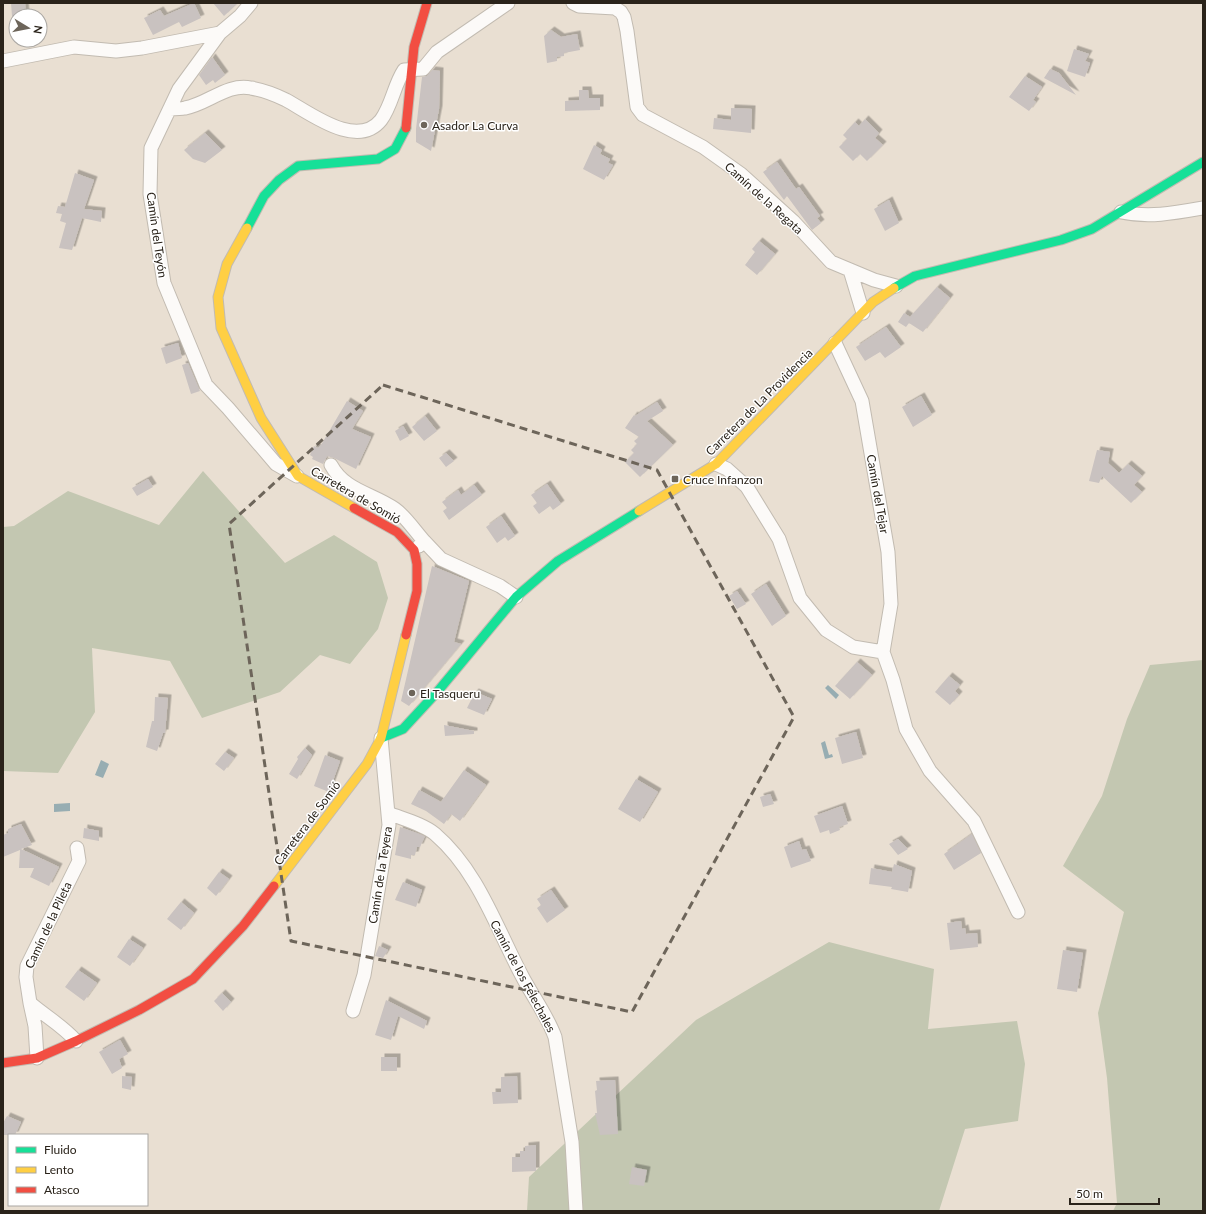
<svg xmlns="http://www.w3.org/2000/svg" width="1206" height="1214" font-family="Lato,sans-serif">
<defs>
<filter id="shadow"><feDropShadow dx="3.5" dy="-3.5" stdDeviation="0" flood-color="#0004"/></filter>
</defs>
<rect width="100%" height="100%" fill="#e9dfd2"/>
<!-- forest -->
<path fill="#c3c7b1" d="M203,471L285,563L334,535L377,562L388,598L378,629L350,664L320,655L280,692L202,718L170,661L92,648L95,712L58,773L3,771V527L14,526L68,491L159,525Z
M1203,660V1211H1113L1117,1203L1107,1078L1098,1013L1124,912L1063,866L1102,796L1127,719L1150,665Z
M829,942L934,969L928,1029L1017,1021L1025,1064L1018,1121L965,1129L939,1211H527L529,1177L696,1020Z"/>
<!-- water -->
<path fill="#97adb2" d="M828,685L839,695L836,699L825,688Z
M825,741L829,755L832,754L833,757L825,759L821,743Z
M101,760L109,764L103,778L95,775Z
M70,803V811L54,812V804Z"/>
<!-- building -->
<path fill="#c9c2c0" filter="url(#shadow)" d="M11,3H25L26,16H12Z
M194,3L201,18L182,27L179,22L153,35L144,18L160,10L164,16Z
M213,3H238L224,16Z
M551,30L561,37L577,34L580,50L564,53V56L557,57V61L547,63L544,36Z
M1074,49L1089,54L1085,61L1090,63L1085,77L1067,71Z
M212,57L225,75L215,83L213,80L206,85L199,75Z
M1050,69L1059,73L1076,95L1044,78Z
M432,70L440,71L439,109L431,151L416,142V129L422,77L427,76Z
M1025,76L1042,87L1033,100L1036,102L1029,111L1009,97Z
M579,90H588L589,98H600V110L565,111V101L579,100Z
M731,108L752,109L751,133L713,129L714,118L731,120Z
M865,119L879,133L875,138L883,145L867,161L860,154L853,161L839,147L847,139L843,135L855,122L859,126Z
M205,133L222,150L205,163L193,159L184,150Z
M594,145L602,150L600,154L610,159L608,163L613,165L604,180L583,169Z
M777,162L796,189L799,187L820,216L817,218L821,223L812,230L787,196L784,200L763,172Z
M75,173L94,180L84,209L102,211L101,222L82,218L72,250L59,248L66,223L60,221L62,214L56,213L58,206L65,207Z
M889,200L899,223L885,231L874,209Z
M759,241L775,254L757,275L745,265L755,252L752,249Z
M937,287L950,298L923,332L909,323L906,327L898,322L904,313L910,317Z
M886,327L901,347L885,358L880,352L865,361L856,347Z
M178,343L182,358L166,364L161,348Z
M188,363L200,391L191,394L182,365Z
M921,396L932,415L913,427L902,407Z
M347,401L363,411L352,429L371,437L356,469L334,458L327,456L323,464L312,459L313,457L310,455L314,446L318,448L321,445Z
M657,402L663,411L647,421L673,445L640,477L625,462L634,453L631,450L637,444L634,441L639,437L625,428L634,415L635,416Z
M425,416L437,431L424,441L412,427Z
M403,426L409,436L400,441L395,431Z
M1097,450L1110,452L1108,463L1119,473L1128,464L1142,476L1134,485L1142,492L1131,503L1102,476L1099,483L1089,481Z
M446,453L454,461L446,467L439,458Z
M148,479L153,487L137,496L132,488Z
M547,484L561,504L553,510L550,506L539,514L533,506L537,503L531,495Z
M474,485L482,495L449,520L443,511L447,508L442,502L458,490L461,495Z
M501,516L515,536L508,541L505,537L497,543L486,527Z
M432,566L469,581L454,642L461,644L409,706L401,701Z
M766,584L786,616L772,626L751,594Z
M737,591L746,604L737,609L729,596Z
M857,662L872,675L850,699L835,686Z
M949,676L960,685L955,691L959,695L950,705L935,692Z
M475,692L492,699L484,715L467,708Z
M155,697L168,698L165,733H163L157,751L146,747L152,721H154Z
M444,725L474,731V734L445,736Z
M856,732L863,758L842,764L835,738Z
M305,748L312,755L297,779L289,774L298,759L297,757Z
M225,752L234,758L224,771L215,764Z
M325,755L340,761L329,792L314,786Z
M464,770L486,785L460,821L451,814L444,824L426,811L411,804L419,790L441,802Z
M636,779L658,792L640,822L618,809Z
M770,794L774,804L763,807L760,797Z
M842,806L848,824L839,827L840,830L830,834L829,830L820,833L814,816Z
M21,824L32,845L21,849L59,867L49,886L30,877L34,868H19L20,850L3,857V835L8,833V829Z
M400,827L425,836L420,847H417L415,855H411V859L395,855Z
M84,828L99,831V841L83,838Z
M972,834L981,853L954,870L944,854Z
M898,839L908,849L898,855L889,844Z
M799,841L802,850L806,849L811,861L791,868L784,847Z
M894,864L912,871L908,892L891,889L892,887L869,884L871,868L892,872Z
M219,872L229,879L216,896L207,888Z
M403,882L422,890L416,907L395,900Z
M551,890L565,910L547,923L537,908L541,905L537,899Z
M181,902L194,913L181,930L167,919Z
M961,921L962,929L965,928L966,934L977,933L978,947L950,950L947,923Z
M129,939L143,948L130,966L117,957Z
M379,946L388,950L383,958L375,956Z
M1063,950L1083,953L1077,992L1057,989Z
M78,970L97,983L84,1001L65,987Z
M222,993L231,1002L223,1011L214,1001Z
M386,1000L427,1021L424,1029L398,1016L391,1040L375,1035Z
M120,1040L128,1054L119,1059L122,1068L112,1074L99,1052Z
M381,1057H397V1071H381Z
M122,1076L132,1077L131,1090L122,1088Z
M517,1076L518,1103L493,1104L492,1092H501V1077Z
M615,1080L618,1134L600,1135L595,1113H597L595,1091L597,1090L596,1081Z
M7,1116L21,1122L15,1135H3V1123Z
M536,1145V1171L512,1172V1157H520V1151H525V1146Z
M632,1167L647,1170L644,1186L629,1184Z"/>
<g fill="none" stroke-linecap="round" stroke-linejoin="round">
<!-- street casing -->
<g stroke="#c2bbb1" stroke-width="15">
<path id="street" d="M251,3L240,16L220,33L179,89L151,148L150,194L164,283L206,385L228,408L276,464L297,476
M573,3L579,6L615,8L621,12L624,17L627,31L637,107L643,115L703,147L741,174L793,221L831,262L874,280L896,286
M3,61L74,47L116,51L142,48L220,33
M170,109C175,109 180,109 185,108C208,104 227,83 251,88C262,90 276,95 286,100C310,113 357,150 381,120C392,105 394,85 404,70L423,69L437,52L508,3
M1121,212C1149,218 1175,213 1203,208
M850,270L863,313
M835,343L862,401L888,552L891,604L883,652
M716,464L727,469L747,487L779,539L800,598L826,630L853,647L883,652L893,680L906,729L930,771L974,821L1018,912
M331,465C345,491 372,493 395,509C406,517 415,531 424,541
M419,546L424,541L441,559L500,586L516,597
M388,813C403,819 423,824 435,834C478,871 496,927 522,976C533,997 547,1015 555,1037L572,1142L576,1211
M30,1003L35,1026L37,1058
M353,1011L364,975L389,825L381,738
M76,1041C63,1026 45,1016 30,1003L26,977L27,966L79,861L77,848"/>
</g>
<!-- fast casing -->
<g stroke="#c2bbb1" stroke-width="11">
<path id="fast" d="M247,228L264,196L279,180L298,166L378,159L395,149L406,128
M894,288L915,276L1061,240L1092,229L1203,162
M381,738L403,729L438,691L516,597L558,561L639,511"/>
</g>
<!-- slow casing -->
<g stroke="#c2bbb1" stroke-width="11">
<path id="slow" d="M247,228L227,264L218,297L221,328L261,418L298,476L354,508
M639,511L716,464L873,302L894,288
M274,886L367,764L381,738L406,635"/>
</g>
<!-- jam casing -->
<g stroke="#c2bbb1" stroke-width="11">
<path id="jam" d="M406,128L414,47L427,3
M354,508L397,532L414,550L417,564V591L406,635
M3,1063L37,1058L76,1041L139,1010L193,979L243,926L274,886"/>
</g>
<!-- street -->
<use href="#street" stroke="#fcfaf8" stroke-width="13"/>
<!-- fast -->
<use href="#fast" stroke="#16e098" stroke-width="9"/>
<!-- slow -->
<use href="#slow" stroke="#ffcf43" stroke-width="9"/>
<!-- jam -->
<use href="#jam" stroke="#f24e42" stroke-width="9"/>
</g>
<!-- marked area -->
<path fill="none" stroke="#6d655a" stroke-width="3" stroke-dasharray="8 5" stroke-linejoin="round" d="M383,385L657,470L794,717L632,1012L291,941L229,524Z"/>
<!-- markers -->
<g fill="#6d655a" stroke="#fff" stroke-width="1.5">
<circle cx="424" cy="125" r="4"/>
<rect x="671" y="475" width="8" height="8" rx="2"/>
<circle cx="412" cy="693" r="4"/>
</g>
<g text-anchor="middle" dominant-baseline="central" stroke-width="3" stroke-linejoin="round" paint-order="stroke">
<!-- poi labels -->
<g font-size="12" fill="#2a231a" stroke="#fff" text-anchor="start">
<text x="432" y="125">Asador La Curva</text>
<text x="683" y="479">Cruce Infanzon</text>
<text x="420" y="693">El Tasqueru</text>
</g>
<!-- street labels -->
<g font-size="12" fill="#2a231a" stroke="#fff">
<text transform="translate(764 198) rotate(42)">Camín de la Regata</text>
<text transform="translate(157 235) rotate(82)">Camín del Teyón</text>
<text transform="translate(759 402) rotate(-45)">Carretera de La Providencia</text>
<text transform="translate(878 494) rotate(80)">Camín del Tejar</text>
<text transform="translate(356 495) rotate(30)">Carretera de Somió</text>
<text transform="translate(307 823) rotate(-53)">Carretera de Somió</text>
<text transform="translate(380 875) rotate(-81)">Camín de la Teyera</text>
<text transform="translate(48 925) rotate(-65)">Camín de la Pileta</text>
<text transform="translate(523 976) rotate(62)">Camín de los Felechales</text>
</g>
</g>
<!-- border -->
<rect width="1206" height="1214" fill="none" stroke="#2a231a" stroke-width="8"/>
<!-- legend -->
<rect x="8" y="1134" width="140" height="72" fill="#ffffff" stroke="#aaa7a3"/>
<rect x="16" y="1147" width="20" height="6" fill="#16e098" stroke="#aaa7a3"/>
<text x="44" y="1154" font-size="12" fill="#2a231a">Fluido</text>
<rect x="16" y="1167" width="20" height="6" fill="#ffcf43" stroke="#aaa7a3"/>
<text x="44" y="1174" font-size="12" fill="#2a231a">Lento</text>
<rect x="16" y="1187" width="20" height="6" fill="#f24e42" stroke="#aaa7a3"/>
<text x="44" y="1194" font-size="12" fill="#2a231a">Atasco</text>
<!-- north arrow -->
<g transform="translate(28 28) rotate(100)"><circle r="19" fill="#ffffff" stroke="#aaa7a3"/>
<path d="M0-3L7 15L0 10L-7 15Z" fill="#6d655a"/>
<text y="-6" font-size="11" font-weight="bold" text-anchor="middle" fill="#2a231a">N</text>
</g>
<!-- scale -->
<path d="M1070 1198v6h89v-6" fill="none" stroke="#2a231a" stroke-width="2"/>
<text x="1076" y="1198" font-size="12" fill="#2a231a" stroke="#ffffff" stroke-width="3" paint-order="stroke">50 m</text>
</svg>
